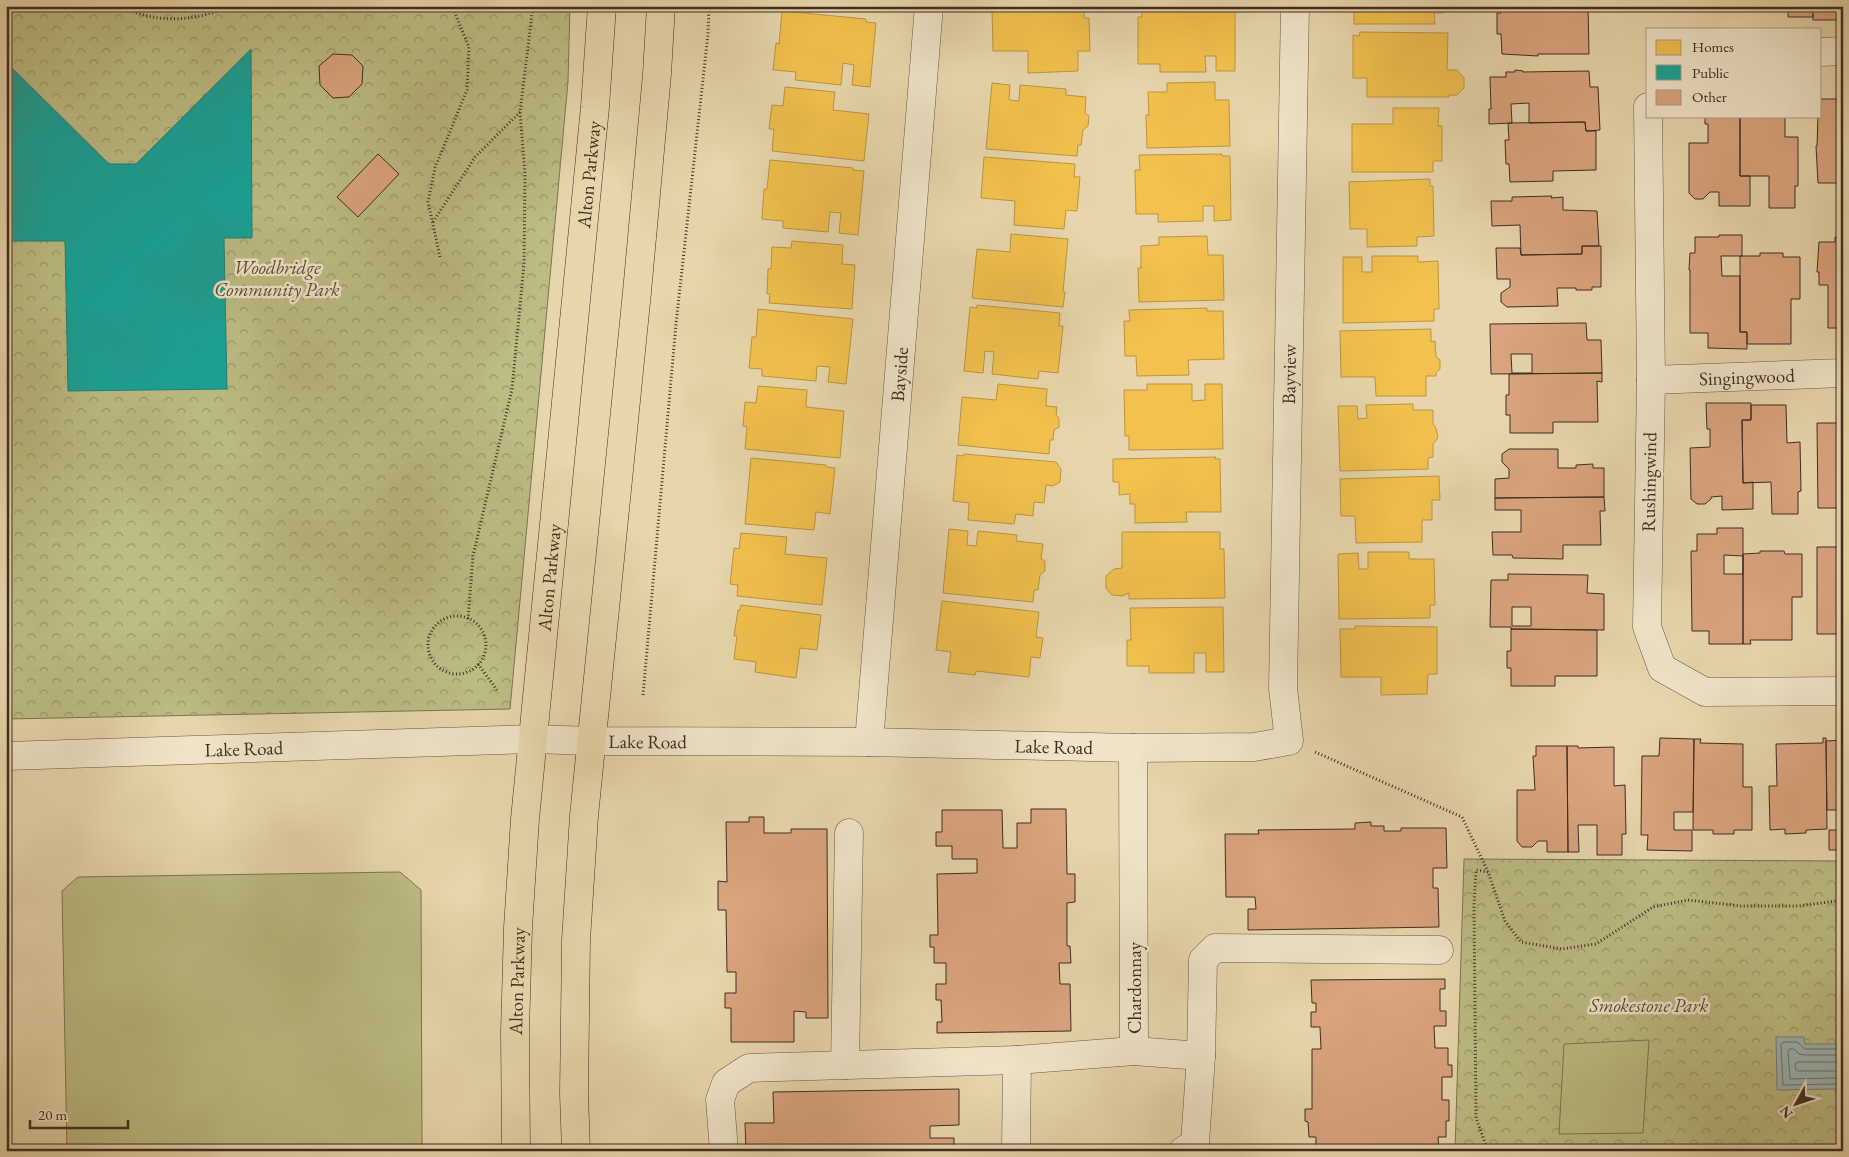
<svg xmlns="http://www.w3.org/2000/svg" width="1849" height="1157" font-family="'EB Garamond',serif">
<defs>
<pattern id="forest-crowns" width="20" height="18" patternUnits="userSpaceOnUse" patternTransform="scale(1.25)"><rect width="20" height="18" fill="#bcbc84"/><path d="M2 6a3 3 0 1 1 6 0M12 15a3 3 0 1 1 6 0" fill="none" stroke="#9a996c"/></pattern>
</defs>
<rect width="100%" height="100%" fill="#e7d6ab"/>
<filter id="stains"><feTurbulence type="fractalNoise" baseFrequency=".004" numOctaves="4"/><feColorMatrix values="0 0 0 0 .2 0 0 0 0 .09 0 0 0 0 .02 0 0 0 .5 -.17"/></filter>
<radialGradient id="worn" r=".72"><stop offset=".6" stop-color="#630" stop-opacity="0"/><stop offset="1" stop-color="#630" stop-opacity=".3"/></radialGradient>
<!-- forest -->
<path fill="url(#forest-crowns)" stroke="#7e7454" d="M6,6H570L568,82L510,709L6,719Z
M1464,859L1843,861V1151H1455Z"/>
<!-- pitch -->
<path fill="#bcbc84" stroke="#7e7454" d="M400,872L421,890L422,1151H67L62,891L78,877Z
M1649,1040L1643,1133L1559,1134L1564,1044Z"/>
<!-- water -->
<path fill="#9bb6b5" stroke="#767f7b" d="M1776,1037H1804L1805,1044H1843V1094H1836L1835,1089L1777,1090Z"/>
<!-- homes -->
<path fill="#f2c14e" stroke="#bc9541" d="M818,6H866L865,12Z
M1007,6H1084V18H1089L1090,51H1078V71L1028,73V51H993L992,8H1007Z
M1141,6H1235V71H1216V56H1205L1206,72H1160V64H1138V17H1142Z
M1354,6H1443V13H1434L1435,24H1354Z
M782,11L866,19V22L876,23L870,87L852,85L854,65L843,63L841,85L795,80L796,72L773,70L776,43L779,44Z
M1360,32L1448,33L1447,70H1457L1464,78V88L1457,95H1449V97H1367V78H1353V35L1359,36Z
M1215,82V100H1229L1230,146L1147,148L1146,115H1149L1148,92H1167V83Z
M992,83L1010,85L1009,100L1019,101L1020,85L1066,89V95L1086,97L1085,113L1089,116L1088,126L1083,130L1081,145H1078L1077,156L986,149Z
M785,87L835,92L833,110L869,114L864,161L772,151L774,129H769L772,105L783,106Z
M1393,108H1439L1438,126H1442V161H1433V172H1352V124H1393Z
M1222,154V156H1230L1231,220L1214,221V206H1203V221L1158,222V214H1136L1135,170H1140L1139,155Z
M984,157L1075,164L1074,177H1080L1077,211L1066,210L1064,229L1014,225L1015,201L981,198Z
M770,160L853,168V170L864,171L858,235L839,233L841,213L830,212L828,232L783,228V221L762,219L764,189H767Z
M1430,179V186H1433L1434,236L1417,237V246L1367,247V229H1350L1349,182Z
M1011,234L1068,239L1063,292H1065L1063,307L972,298L977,249L1010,252Z
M1207,236L1208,255H1223L1224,300L1139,302L1138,268H1141V246L1159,245V237Z
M792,241L843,245L842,264L855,265L852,309L769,303L770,294H767L768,269H771L772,247L791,248Z
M1372,256H1418V262L1438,261L1439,309H1434V321L1343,323V257H1362V272H1372Z
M977,305L1060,313L1059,326H1063L1058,373L1039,371L1038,379L992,374L994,352L985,351L983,373L964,371L970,307L977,308Z
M1207,308V311H1223L1224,359L1188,360L1189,375L1137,376L1136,356H1125L1124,321H1130L1129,310Z
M758,309L853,319L846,384L828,382L830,367L817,366L816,381L762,376V369L749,368L752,337H756Z
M1431,329V342L1435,341L1436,357L1440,360V369L1436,373V376H1426V396H1376L1375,377H1341L1340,331Z
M998,384L1047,389L1046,406L1057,407L1056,415L1059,418V427L1054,430L1053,440H1050L1049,454L958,445L962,397L996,400Z
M1147,384H1192V401L1205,400V384H1222L1223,449L1129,450V436H1125L1124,390H1147Z
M758,386L807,390L806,407L844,411L840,458L745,449L747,427L743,426L745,402L756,403Z
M1413,404V410H1433V424L1436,428L1438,438L1433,444V457L1428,458V469L1340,471L1338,406H1357L1358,419L1367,418L1366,405Z
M964,454L1056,462L1061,469L1060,482L1053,486L1046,485L1044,503L1034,502L1033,516L1016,514L1014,524L968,520L969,503L953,501L957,455L963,456Z
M1216,457L1215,459H1220L1221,512H1186L1187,522L1135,523V504H1130V494L1119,495V482H1113V459Z
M751,458L826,465V467L835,468L830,514L816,512L814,530L745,524Z
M1439,476L1440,500H1432V520H1422V542L1356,543L1355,516H1341L1340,479Z
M949,529L968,531L967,545L976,546L978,531L1017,535L1016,541L1043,544L1041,559L1045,561V571L1040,575L1038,590H1034L1033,602L943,593Z
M1122,532H1220V549H1224L1225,598L1129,599V593L1122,596L1112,595L1106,588V576L1114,569L1122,568Z
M741,533L787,537L785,554L827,558L822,605L737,596L738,585L730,584L734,548L739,549Z
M1368,552H1409V559H1434L1435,605H1430V618L1339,619L1338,554L1358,553L1359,569H1368Z
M942,601L1039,612L1036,637L1043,638L1040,658L1031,657L1029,677L976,671L975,675L948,672L951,652L936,650Z
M741,605L821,615L817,650L800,648L796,678L755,672L756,662L734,659L737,636H734L738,610H740Z
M1223,607L1224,672H1206V653H1194V673H1149V666H1127V640H1131L1130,608Z
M1355,626L1437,627V674H1428L1427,694L1381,695V677H1341L1340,629H1355Z"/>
<!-- public -->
<path fill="#17a398" stroke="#238075" d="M251,49L252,238H224L227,389L68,391L65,241H6V62L109,164H136Z"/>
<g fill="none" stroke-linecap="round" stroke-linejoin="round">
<!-- shore -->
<path stroke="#6d726c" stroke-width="1" d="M1843,1049H1805L1797,1042H1783L1781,1045L1783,1085L1835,1084L1843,1090
M1843,1055H1805L1799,1054L1794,1049H1789L1788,1051L1790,1079L1835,1078L1843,1081
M1843,1062H1798L1795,1064L1796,1070L1798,1071H1835L1843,1072"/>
</g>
<!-- building -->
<path fill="#d9a47e" stroke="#3f2d23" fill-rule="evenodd" d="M1501,6H1588L1589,54H1538V56L1502,54L1501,34H1497V13H1501Z
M1788,6H1813V17H1788Z
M1813,6H1843V20H1813Z
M333,54L352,55L363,66L362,84L349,97L333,98L320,85L319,66Z
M1515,70L1523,71V72L1589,71L1590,87H1598L1600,130L1586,131L1585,122L1529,123V103L1511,104L1512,123L1489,124V109H1491L1490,77H1506V72H1515Z
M1820,99H1843V188H1838V183H1818L1816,146H1817L1818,116H1820Z
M1705,116H1740V176H1750V206H1719V192H1710L1703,199H1695L1689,193V143H1708V124H1705Z
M1740,116H1785V137H1798V186H1795V208H1769V176H1740Z
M1585,122L1586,131H1596V170L1553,171V181L1510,182L1509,164H1506L1505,140H1509L1508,123Z
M378,154L399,174L358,217L337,197Z
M1552,196L1551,198L1563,197V210L1597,211L1599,246H1582V254L1521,255L1520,225L1492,226L1491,201H1512V197Z
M1719,235H1742V256H1721L1722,276H1740V332H1747V349L1708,348V333H1690V270H1689L1690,253H1695V237H1719Z
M1835,237H1843V328H1828V285H1819V272H1817L1819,242H1835Z
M1582,246H1601V287H1592V290H1576V288H1557L1558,306L1507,307L1501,302V293L1510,287V279H1497L1496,248H1520L1521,255L1582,254Z
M1760,253H1783V257H1800V299H1791V344H1747V332H1740V256H1760Z
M1586,323L1587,340H1601L1602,373L1491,374L1490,324ZM1511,354H1532V373H1512Z
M1602,373V382L1597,381L1598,422H1553V433H1510V415H1506V395H1509V374Z
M1706,403H1751V420H1742L1743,483L1753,482V509L1722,510V496L1711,497V499L1705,504H1697L1691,499L1690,448L1710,447V429H1707Z
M1751,405H1786L1787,443L1800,442L1801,491L1798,492V514H1772L1771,482L1743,483L1742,420H1751Z
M1817,423H1843V512H1838L1837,508H1818Z
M1509,449H1558V468H1576V465L1593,464V468H1604V497L1495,498V479L1509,478V469L1502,462V454Z
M1604,497L1605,511H1600L1601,545H1563V559L1513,558L1512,555H1493L1492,532H1521V510H1495V498Z
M1717,528H1743V644H1709V631H1692L1691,551H1697V534H1717ZM1724,555L1743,556V574H1724Z
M1838,544H1843V634H1817V547H1838Z
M1760,551H1784L1785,554H1802V597H1792V640H1750L1751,644H1743V554L1760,553Z
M1508,574L1588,575L1587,593L1604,594V630L1511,629V627H1490L1491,580H1508ZM1512,607H1531V626H1512Z
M1511,629L1597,630V676H1555V686H1511V668H1507V651H1511Z
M1660,738L1694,739L1693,812H1674V830H1692V851L1647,850L1648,835H1641L1642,756H1659Z
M1823,738H1826V741L1827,829L1806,830V833L1785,834V829L1770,830L1769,786H1777L1776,744L1823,743Z
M1694,739H1701L1700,743L1743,744V787H1752V830H1734V834H1713V830H1693Z
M1843,740V810H1827L1826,741Z
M1536,746H1567L1568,852H1547V841H1538L1532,847H1522L1517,841V790H1535L1533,756H1536Z
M1567,746H1578V748L1614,747V786L1625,785L1626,834H1622V855H1597V825H1578L1579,852H1568Z
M1031,809H1066L1067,874H1075V902L1067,903V946H1070L1071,963H1059L1060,984H1070L1071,1031L937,1033V1022H942L941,1000H936V984H946V963H934V947H930V935H938L937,874L977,873V859H952V846H936V832H942V810H1002L1003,848H1017V823H1031Z
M749,817H764V833H791V829H827L828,1018H806V1012L794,1011V1042H731V1008H725V993H736V972H727L726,910H718V881L727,882L726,822H749Z
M1371,822V826H1384V831H1401V828H1446L1447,868H1433V888H1438L1439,927L1248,930V909H1256L1255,897H1226L1225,834H1259L1258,830L1355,829V823Z
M1829,830H1843V850H1829Z
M1445,979V989H1440V1011H1446V1026H1434L1435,1048H1448V1065H1452V1077H1442V1100H1449V1121H1446V1137H1438L1439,1151H1316V1137H1309L1308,1122L1305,1121V1109H1312V1049H1321L1320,1027H1311V1012H1316V1003H1312L1311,980Z
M959,1089V1125L930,1126V1138H954V1151H746L745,1123H774L773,1092Z"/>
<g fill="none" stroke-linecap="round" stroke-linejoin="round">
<!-- minor casing -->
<g stroke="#695745" stroke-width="29">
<g id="minor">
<path d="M1820,52L1843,51"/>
<path d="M1648,107L1651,380L1647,627L1662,668L1705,692L1843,691"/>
<path id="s1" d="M1651,380L1843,373"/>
<path id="s2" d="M869,742L929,6"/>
<path id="s3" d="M6,756L533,739L592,741L869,742L1133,748L1254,747L1289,741L1283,688L1295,6"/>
<path d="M1134,1051L1201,1056L1203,960L1215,948L1439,950"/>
<path d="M845,1065L849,833"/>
<path d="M724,1151L720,1100L726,1083L749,1068L1017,1060"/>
<path d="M1016,1151L1017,1060L1134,1051L1133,748"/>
<path d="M1183,1151L1195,1143L1201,1056"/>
</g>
</g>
<!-- major casing -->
<g stroke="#3f2d23" stroke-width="29">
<g id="major">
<path id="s4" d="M516,1151L515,1032L518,928L525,819L595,107L602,6"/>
<path d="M576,1151L574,1094L576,940L584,816L637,292L657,74L661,6"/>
</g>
</g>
<!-- path -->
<path stroke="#3f2d23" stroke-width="3" stroke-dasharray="1 2.5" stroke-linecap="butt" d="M120,6C154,24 196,22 230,6
M433,222L475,157L520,112
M440,257L428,202L435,168L467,90L469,47L452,6
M428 645a29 29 0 1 1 58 0a29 29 0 1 1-58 0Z
M468,619L473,556L512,389L524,264L525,174L520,112L533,6
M478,664L497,690
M643,695L676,324L708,34L709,6
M1315,752L1462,817L1488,872L1505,921L1521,942L1562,949L1596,944L1653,907L1688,900L1741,906H1799L1843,900
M1488,872L1476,870L1474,905L1476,1118L1488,1151"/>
<!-- minor -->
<use href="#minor" stroke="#efe4c8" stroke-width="28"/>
<!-- major -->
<use href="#major" stroke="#e7d6ab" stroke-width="28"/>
</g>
<g text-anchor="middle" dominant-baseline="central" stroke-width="5" stroke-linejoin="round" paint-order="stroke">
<!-- street labels -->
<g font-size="19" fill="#3f2d23" stroke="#efe4c8">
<text stroke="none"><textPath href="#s4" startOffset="980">Alton Parkway</textPath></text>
<text stroke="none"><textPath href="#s2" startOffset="369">Bayside</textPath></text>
<text stroke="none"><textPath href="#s3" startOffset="1651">Bayview</textPath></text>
<text stroke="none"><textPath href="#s1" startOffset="96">Singingwood</textPath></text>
<text transform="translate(1649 482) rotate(-89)">Rushingwind</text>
<text stroke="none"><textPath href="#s4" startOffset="575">Alton Parkway</textPath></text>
<text stroke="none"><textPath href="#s3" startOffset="642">Lake Road</textPath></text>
<text stroke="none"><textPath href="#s3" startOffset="1048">Lake Road</textPath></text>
<text stroke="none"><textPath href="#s3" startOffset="238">Lake Road</textPath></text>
<text stroke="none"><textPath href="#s4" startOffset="170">Alton Parkway</textPath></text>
<text transform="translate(1134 988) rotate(-90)">Chardonnay</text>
</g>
<!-- park labels -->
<g font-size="19" font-style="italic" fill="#584a36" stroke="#efe4c8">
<text x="277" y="267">Woodbridge<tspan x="277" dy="22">Community Park</tspan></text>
<text x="1649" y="1005">Smokestone Park</text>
</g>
</g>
<!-- margin -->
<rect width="1849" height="1157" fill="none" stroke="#e7d6ab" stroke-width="25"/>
<rect x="8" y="8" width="1834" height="1142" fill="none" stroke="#3f2d23" stroke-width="2.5"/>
<rect x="12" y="12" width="1824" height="1132" fill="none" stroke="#3f2d23"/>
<!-- legend -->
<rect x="1646" y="28" width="175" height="90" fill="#efe4c8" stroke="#a99b86"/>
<rect x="1656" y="40" width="25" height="15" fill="#f2c14e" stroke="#a99b86"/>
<text x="1692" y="52" font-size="15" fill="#3f2d23">Homes</text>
<rect x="1656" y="65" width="25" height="15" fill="#17a398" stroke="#a99b86"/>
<text x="1692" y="78" font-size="15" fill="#3f2d23">Public</text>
<rect x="1656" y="90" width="25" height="15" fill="#d9a47e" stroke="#a99b86"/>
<text x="1692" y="102" font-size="15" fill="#3f2d23">Other</text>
<!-- north arrow -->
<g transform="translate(1796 1104) rotate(230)" stroke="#efe4c8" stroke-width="4" paint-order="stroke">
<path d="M0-4L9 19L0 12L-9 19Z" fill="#3f2d23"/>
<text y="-8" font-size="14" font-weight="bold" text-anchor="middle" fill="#3f2d23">N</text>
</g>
<!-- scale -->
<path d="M30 1120v8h98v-8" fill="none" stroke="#3f2d23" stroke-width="2.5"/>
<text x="38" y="1120" font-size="15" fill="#3f2d23" stroke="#efe4c8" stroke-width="4" paint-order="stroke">20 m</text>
<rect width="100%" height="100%" filter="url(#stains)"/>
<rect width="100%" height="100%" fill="url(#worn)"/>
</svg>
